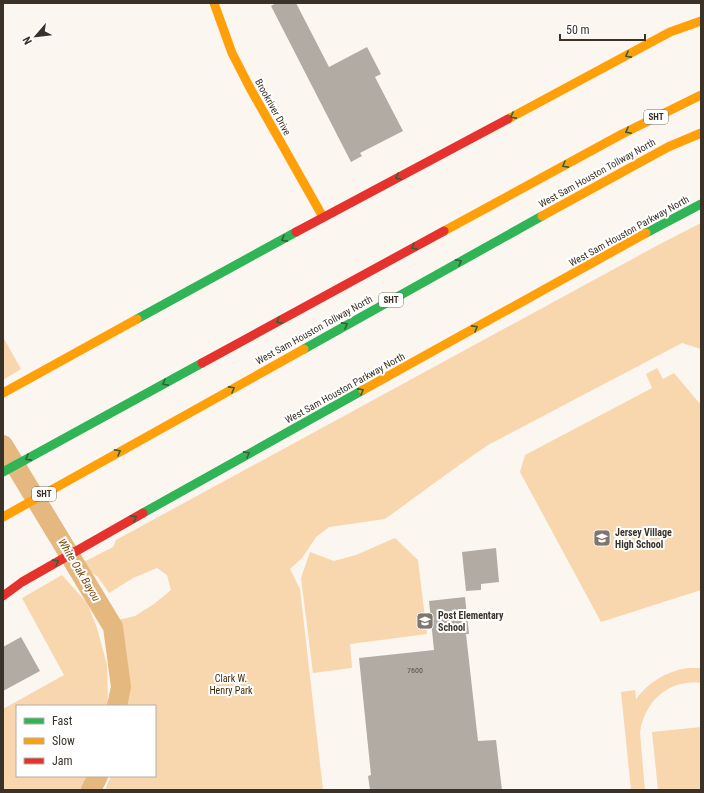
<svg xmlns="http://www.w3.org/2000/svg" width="704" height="793" font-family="'Roboto Condensed',sans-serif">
<rect width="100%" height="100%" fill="#fbf6f0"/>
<!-- green -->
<path fill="#f8d6ae" d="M701,223V349L682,343L488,445L462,463L385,519L329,527L316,537L302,558L290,569L300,589L323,790H105L111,776H155V706H125L126,682L114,621L135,616L154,604L171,590L167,575L157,568L133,578L109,593L98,577L80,564L113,547L116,540L660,244Z
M3,337L21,369L3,380Z
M657,368L663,379L674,373L701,405V590L601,622L520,472L525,455L652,388L646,374Z
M395,538L418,560L427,634L350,644L352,668L313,673L301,578L310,552L334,561L356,555Z
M62,575L87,603L97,628L107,665L108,706H17V776H93L89,790H3V709L64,675L22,598Z
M687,668H701V683C668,679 644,702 640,733L645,790H631L621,692L635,690L636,699C649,682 665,672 687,668Z
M701,727V790H658L652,732Z"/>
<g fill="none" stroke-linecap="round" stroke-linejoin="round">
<!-- river -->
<path stroke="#e5b87f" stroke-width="20" d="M3,445L113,627L121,687L117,706
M91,790L98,776"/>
</g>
<!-- building -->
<path fill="#b1aba4" d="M276,3H296L329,67L367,47L381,74L375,77L403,131L360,153L362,156L351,162L271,6Z
M496,548L499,582L481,584V590L466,591L462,552Z
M465,597L469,634H466L478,741L496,740L502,790H370L368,776L371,775L359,658L434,650L429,601Z
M21,637L40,671L3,691V647Z"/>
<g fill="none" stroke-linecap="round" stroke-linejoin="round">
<!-- fast -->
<path stroke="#30b455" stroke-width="9" d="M646,233L701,204
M137,319L296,232
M304,349L542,216
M3,472L202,363
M143,513L363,390"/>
<!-- slow -->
<path stroke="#ff9f0a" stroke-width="9" d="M214,3L232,53L250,88L323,217
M508,119L670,32L701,21
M542,216L668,147L701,133
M444,231L622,134L701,95
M363,390L646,233
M3,393L137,319
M3,517L304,349"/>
<!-- jam -->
<path stroke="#e5322d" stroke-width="9" d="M296,232L508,119
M202,363L444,231
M3,596L22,582L143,513"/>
</g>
<!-- one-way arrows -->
<defs><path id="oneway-chevron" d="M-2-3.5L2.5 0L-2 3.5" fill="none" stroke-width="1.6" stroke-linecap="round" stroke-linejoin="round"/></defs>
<g stroke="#366038">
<use href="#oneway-chevron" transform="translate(628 55) rotate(152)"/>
<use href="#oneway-chevron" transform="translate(513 116) rotate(152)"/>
<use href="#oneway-chevron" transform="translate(628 131) rotate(153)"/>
<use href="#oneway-chevron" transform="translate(565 165) rotate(151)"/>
<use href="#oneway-chevron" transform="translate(398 177) rotate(152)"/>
<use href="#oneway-chevron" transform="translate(284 239) rotate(151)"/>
<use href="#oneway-chevron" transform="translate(414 247) rotate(151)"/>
<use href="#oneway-chevron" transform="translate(459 262) rotate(-29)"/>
<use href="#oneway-chevron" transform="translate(279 321) rotate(151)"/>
<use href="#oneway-chevron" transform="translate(345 325) rotate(-29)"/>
<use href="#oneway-chevron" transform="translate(475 328) rotate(-29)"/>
<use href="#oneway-chevron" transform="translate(165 383) rotate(151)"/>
<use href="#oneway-chevron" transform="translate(232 389) rotate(-29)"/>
<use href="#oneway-chevron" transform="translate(361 391) rotate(-29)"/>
<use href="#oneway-chevron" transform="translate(118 452) rotate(-29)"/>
<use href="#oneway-chevron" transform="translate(247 454) rotate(-29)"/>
<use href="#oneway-chevron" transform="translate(28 458) rotate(151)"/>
<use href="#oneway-chevron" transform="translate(134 518) rotate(-29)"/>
<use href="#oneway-chevron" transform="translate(56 562) rotate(-30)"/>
</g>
<!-- icons -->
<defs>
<g id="school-square" transform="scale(0.9)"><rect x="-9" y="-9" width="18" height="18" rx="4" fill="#7e776f" stroke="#fff"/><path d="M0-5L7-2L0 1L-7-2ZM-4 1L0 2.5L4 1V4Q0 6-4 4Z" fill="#fff"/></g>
</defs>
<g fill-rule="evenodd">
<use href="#school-square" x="602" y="538"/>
<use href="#school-square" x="425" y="621"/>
</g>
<g text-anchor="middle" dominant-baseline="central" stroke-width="4" stroke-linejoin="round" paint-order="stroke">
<!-- number labels -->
<g font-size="8" fill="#585048">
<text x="415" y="670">7600</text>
</g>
<!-- shield labels -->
<g fill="#fff" stroke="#757069" stroke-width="1">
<rect x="644" y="110" width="24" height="14" rx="3"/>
<rect x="379" y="293" width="24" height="14" rx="3"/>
<rect x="32" y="487" width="24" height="14" rx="3"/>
</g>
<g font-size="9" font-weight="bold" fill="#3a3229">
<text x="656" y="117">SHT</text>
<text x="391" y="300">SHT</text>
<text x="44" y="494">SHT</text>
</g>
<!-- street labels -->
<g font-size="10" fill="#3a3229" stroke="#fff">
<text transform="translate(273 107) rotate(61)">Brookriver Drive</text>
<text transform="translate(597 173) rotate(-29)">West Sam Houston Tollway North</text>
<text transform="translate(629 231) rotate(-29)">West Sam Houston Parkway North</text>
<text transform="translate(314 330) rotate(-29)">West Sam Houston Tollway North</text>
<text transform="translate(345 388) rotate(-29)">West Sam Houston Parkway North</text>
</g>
<!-- poi labels -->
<g font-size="10" font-weight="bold" fill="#3a3229" stroke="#fff" text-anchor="start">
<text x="615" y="532">Jersey Village<tspan x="615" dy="12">High School</tspan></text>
<text x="438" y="615">Post Elementary<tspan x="438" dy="12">School</tspan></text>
</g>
<!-- park labels -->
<g font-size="10" fill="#422906" stroke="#fff">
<text x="231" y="678">Clark W.<tspan x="231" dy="12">Henry Park</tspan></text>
</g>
<!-- water labels -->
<g font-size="11" font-style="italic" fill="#774d12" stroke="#fff">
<text transform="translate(79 570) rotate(59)">White Oak Bayou</text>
</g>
</g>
<!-- border -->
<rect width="704" height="793" fill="none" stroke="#3a3229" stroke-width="8"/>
<!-- legend -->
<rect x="16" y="705" width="140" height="72" fill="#ffffff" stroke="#b0ada9"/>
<rect x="24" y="718" width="20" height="6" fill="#30b455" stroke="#b0ada9"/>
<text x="52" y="725" font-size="12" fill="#3a3229">Fast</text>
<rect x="24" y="738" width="20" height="6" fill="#ff9f0a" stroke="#b0ada9"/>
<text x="52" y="745" font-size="12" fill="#3a3229">Slow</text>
<rect x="24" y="758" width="20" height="6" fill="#e5322d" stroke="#b0ada9"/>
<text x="52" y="765" font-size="12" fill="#3a3229">Jam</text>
<!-- north arrow -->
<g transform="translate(36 36) rotate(242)" stroke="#ffffff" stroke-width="3" paint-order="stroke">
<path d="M0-3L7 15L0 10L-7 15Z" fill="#3a3229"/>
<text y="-6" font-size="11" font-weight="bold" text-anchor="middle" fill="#3a3229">N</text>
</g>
<!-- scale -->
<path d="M560 34v6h85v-6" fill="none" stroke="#3a3229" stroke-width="2"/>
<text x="566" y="34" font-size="12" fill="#3a3229" stroke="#ffffff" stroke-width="3" paint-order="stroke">50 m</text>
</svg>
